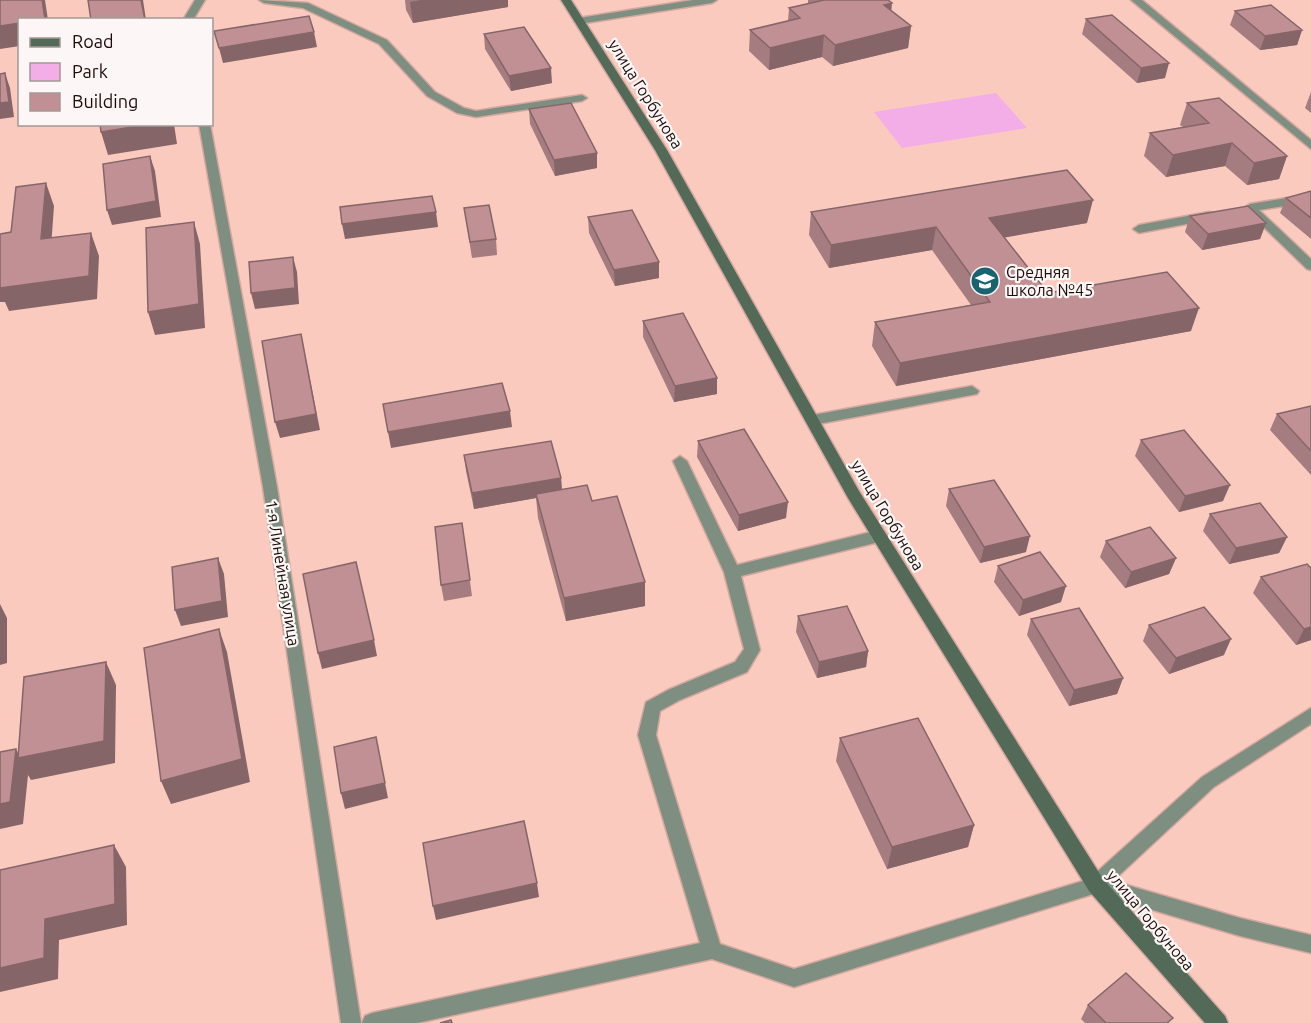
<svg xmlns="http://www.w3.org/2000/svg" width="1311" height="1023" font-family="Ubuntu,sans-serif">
<rect width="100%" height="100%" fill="#fbcabf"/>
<!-- green -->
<path fill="#f3ade7" d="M996,93L1027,128L902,148L874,112Z"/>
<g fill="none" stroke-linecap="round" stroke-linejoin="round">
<!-- lane casing -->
<g stroke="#d3a89e" stroke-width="3">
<path id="lane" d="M259,0L308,3L387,40L435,92L464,108L476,111L582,95L587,98L582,101L476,117L457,113L427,96L379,44L303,8L264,3Z
M1209,212L1213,213V219L1139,233L1133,229L1139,225Z
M972,386L979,391L977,394L813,425L806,420L813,415Z
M680,456L687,461L737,565L879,530L884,532L887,536L884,540L879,542L741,576L760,650L747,672L680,700L660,711L656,735L720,944L794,969L1096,877L1103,879L1105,885L1103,891L794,987L712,959L417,1023H362L365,1016L372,1013L700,943L638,735L646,702L668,690L735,662L744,649L724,572L673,461Z"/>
</g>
<!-- street casing -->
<g stroke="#d3a89e" stroke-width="3">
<path id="street" d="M195,0H205L193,20H183Z
M693,0H717L712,3L579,24L574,21L579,18Z
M1131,0H1142L1311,140V149Z
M199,124H210L277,487L361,1023H341L263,487Z
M1311,194V202L1259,210L1311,259V270L1307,269L1244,208L1250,204Z
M1311,708V724L1214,787L1113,881L1240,918L1311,935V953L1240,936L1089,891L1087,885L1089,879L1202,777Z"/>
</g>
<!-- secondary casing -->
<g stroke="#d3a89e" stroke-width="3">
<path id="secondary" d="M561,0H571L667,150L859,491L1103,879L1225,1016L1228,1023H1205L1089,891L848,498L655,150Z"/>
</g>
<!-- lane -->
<use href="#lane" fill="#7e8e81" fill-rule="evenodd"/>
<!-- street -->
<use href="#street" fill="#7e8e81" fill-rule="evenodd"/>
<!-- secondary -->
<use href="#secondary" fill="#536a59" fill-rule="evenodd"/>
</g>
<!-- wall -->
<path fill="#a57c7f" d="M405,0H508V7L413,23L406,10Z
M808,0H888L891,11L911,26L908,48L833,66L822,57L769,70L749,51L750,30L788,21L789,8L808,4Z
M1235,11L1302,30L1297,45L1260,50L1230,25Z
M1086,19L1165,78L1137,83L1082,34Z
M484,34L552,83L511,91L485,49Z
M1311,92V113L1305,108Z
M1187,103L1287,156L1279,179L1247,185L1225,166L1166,177L1144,156L1150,133L1183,127L1180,125Z
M529,109L597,153V168L555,176L530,124Z
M1311,191V239L1280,213L1286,198Z
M464,208L496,239L497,255L472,258Z
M811,212L1087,223L1004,237L1048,293L1191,331L896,386L872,346L875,322L971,305L932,250L829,268L809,235Z
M1190,216L1266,223L1260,239L1202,250L1185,232Z
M588,217L659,262V278L615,286L589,233Z
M643,321L717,394L674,402L643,337Z
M1311,406V475L1270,430L1277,414Z
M1141,440L1223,501L1179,512L1135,456Z
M698,441L786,518L738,531L697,457Z
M464,455L561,478L562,489L592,501L645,582V606L566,621L538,518L536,498L474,509L466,471Z
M949,489L1026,552L980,563L946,506Z
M1210,514L1287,537L1279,553L1229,564L1203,531Z
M462,523L472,596L444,601L441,585Z
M1106,541L1176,558L1169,574L1125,588L1100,557Z
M1307,564L1311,640L1296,645L1253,593L1261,577Z
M998,566L1061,602L1019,616L994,582Z
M798,616L868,651L866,667L817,678L796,632Z
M1031,619L1123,678L1117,694L1069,706L1027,635Z
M1149,625L1224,655L1169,674L1143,641Z
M840,738L974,825L968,847L887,869L836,761Z
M1088,1005L1170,1023H1085L1081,1019Z"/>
<!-- shaded-wall -->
<path fill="#866568" d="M42,0H45L48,20H44Z
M141,0H143L146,20H145Z
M421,0H508V7L413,23L410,2Z
M892,3L890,25L884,5Z
M20,23V46L0,49V26Z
M911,26L908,48L833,66L835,45Z
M1302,30L1297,45L1260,50L1265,36Z
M314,32L317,47L223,63L219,48Z
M824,35L822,57L769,70L770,48Z
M1169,63L1165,78L1137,83L1141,68Z
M551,68L552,83L511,91L509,76Z
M5,73L10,88L14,117L0,119V103Z
M151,124H174L177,144L108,155L101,132Z
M1232,143L1225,166L1166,177L1173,155Z
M597,153V168L555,176L554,160Z
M150,156L155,171L161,217L112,225L107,210Z
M1287,156L1279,179L1247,185L1254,163Z
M46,183L54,206L50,262L41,239Z
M1093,200L1087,223L985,241L989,218Z
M436,212L438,227L345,239L342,224Z
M194,222L200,244L205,328L155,335L148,312Z
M1266,223L1260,239L1202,250L1208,234Z
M936,227L932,250L829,268L831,245Z
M91,233L99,256L97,299L9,311L5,302H0V278Z
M293,257L297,272L299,304L255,309L251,293Z
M659,262V278L615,286L614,270Z
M1199,308L1191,331L896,386L900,363Z
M301,334L320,430L280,438L275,422Z
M717,378V394L674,402L675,386Z
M510,411L512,427L391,448L388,432Z
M561,478L562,494H536V498L474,509L472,493Z
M1230,485L1223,501L1179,512L1185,496Z
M788,502L786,518L738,531L739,515Z
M1030,536L1026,552L980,563L984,547Z
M1287,537L1279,553L1229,564L1236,548Z
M218,558L224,574L228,617L181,626L175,610Z
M1176,558L1169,574L1125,588L1131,572Z
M645,582V606L566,621L564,598Z
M1066,586L1061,602L1019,616L1023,600Z
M0,604L7,618V663L0,665Z
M1311,627V640L1296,645L1304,629Z
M219,629L227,652L250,782L171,804L161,781Z
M1231,639L1224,655L1169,674L1176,658Z
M374,640L377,656L322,669L318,653Z
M868,651L866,667L817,678L819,662Z
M106,662L116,685L115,763L31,780L28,775L23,824L0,829V804L16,749L20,757Z
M1123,678L1117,694L1069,706L1074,690Z
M376,737L388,798L345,809L341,793Z
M974,825L968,847L887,869L892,847Z
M114,845L126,867L127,925L59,940L58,979L0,992V968Z
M537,883L539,897L436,920L433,906Z"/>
<!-- building -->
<path fill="#c09094" stroke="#866568" stroke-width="1.5" d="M0,0H42L45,19L20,20V23L0,26Z
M88,0H141L145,20H91Z
M824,0H888L892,3L884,5L911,26L835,45L824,35L770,48L750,30L800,18L789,8Z
M1271,5L1302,30L1265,36L1235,11Z
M1112,15L1169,63L1141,68L1086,19Z
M309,16L314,32L219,48L214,31Z
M524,27L551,68L509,76L484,34Z
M5,73L9,102L0,103V74Z
M1219,98L1287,156L1254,163L1232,143L1173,155L1150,133L1209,123L1187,103Z
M571,103L597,153L554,160L529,109Z
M100,124H151L101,132Z
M150,156L156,201L107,210L103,164Z
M1067,170L1093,200L989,218L1048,293L1167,272L1199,308L900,363L875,322L990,302L936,227L831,245L811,212Z
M46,183L41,239L91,233L89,276L0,288V234L11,232L16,187Z
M1311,191V218L1286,198Z
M432,196L436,212L342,224L340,207Z
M489,205L496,239L470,242L464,208Z
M1248,206L1266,223L1208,234L1190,216Z
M632,210L659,262L614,270L588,217Z
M194,222L199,304L148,312L146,228Z
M293,257L295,288L251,293L249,262Z
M683,313L717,378L675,386L643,321Z
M301,334L316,414L275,422L262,341Z
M502,383L510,411L388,432L383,404Z
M1311,406V451L1277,414Z
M744,429L788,502L739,515L698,441Z
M1184,430L1230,485L1185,496L1141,440Z
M551,441L561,478L472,493L464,455Z
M994,480L1030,536L984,547L949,489Z
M587,485L592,501L617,496L645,582L564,598L536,494Z
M1260,503L1287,537L1236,548L1210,514Z
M462,523L470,580L441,585L435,527Z
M1150,527L1176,558L1131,572L1106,541Z
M1040,552L1066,586L1023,600L998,566Z
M218,558L222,601L175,610L172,567Z
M356,562L374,640L318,653L303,574Z
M1307,564L1311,568V627L1304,629L1261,577Z
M847,606L868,651L819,662L798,616Z
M1204,607L1231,639L1176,658L1149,625Z
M1079,608L1123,678L1074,690L1031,619Z
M219,629L242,759L161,781L144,648Z
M106,662L104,741L18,758L24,677Z
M918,718L974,825L892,847L840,738Z
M376,737L385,783L341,793L334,747Z
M16,749L10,802L0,804V752Z
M524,821L537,883L433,906L423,843Z
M114,845L115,904L45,919L44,958L0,968V870Z
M1126,973L1173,1018L1167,1023H1106L1088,1005Z
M451,1020L452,1023H440Z"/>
<!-- icons -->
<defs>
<g id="school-disc" transform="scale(1.5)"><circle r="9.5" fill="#196370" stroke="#fcf7f6"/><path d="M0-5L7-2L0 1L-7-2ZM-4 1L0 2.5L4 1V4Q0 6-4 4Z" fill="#fff"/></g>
</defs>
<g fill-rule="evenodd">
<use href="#school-disc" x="985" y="281"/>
</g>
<g text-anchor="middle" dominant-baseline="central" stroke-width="4.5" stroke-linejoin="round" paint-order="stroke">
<!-- street labels -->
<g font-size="16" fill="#1c0c08" stroke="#fcf7f6">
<text transform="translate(646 94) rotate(58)">улица Горбунова</text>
<text transform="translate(888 515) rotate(59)">улица Горбунова</text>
<text transform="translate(283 573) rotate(81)">1-я Линейная улица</text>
<text transform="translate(1151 920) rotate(50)">улица Горбунова</text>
</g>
<!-- poi labels -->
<g font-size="16" fill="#1c0c08" stroke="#fcf7f6" text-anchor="start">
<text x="1006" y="272">Средняя<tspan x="1006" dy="18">школа №45</tspan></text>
</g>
</g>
<!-- legend -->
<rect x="18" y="18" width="195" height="108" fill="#fcf7f6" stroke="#a29997" stroke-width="1.5"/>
<rect x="30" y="38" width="30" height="9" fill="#536a59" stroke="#a29997" stroke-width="1.5"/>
<text x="72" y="48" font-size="18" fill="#1c0c08">Road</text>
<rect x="30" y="63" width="30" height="18" fill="#f3ade7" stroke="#a29997" stroke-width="1.5"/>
<text x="72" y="78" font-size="18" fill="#1c0c08">Park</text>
<rect x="30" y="93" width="30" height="18" fill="#c09094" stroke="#a29997" stroke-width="1.5"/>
<text x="72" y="108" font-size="18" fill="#1c0c08">Building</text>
</svg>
